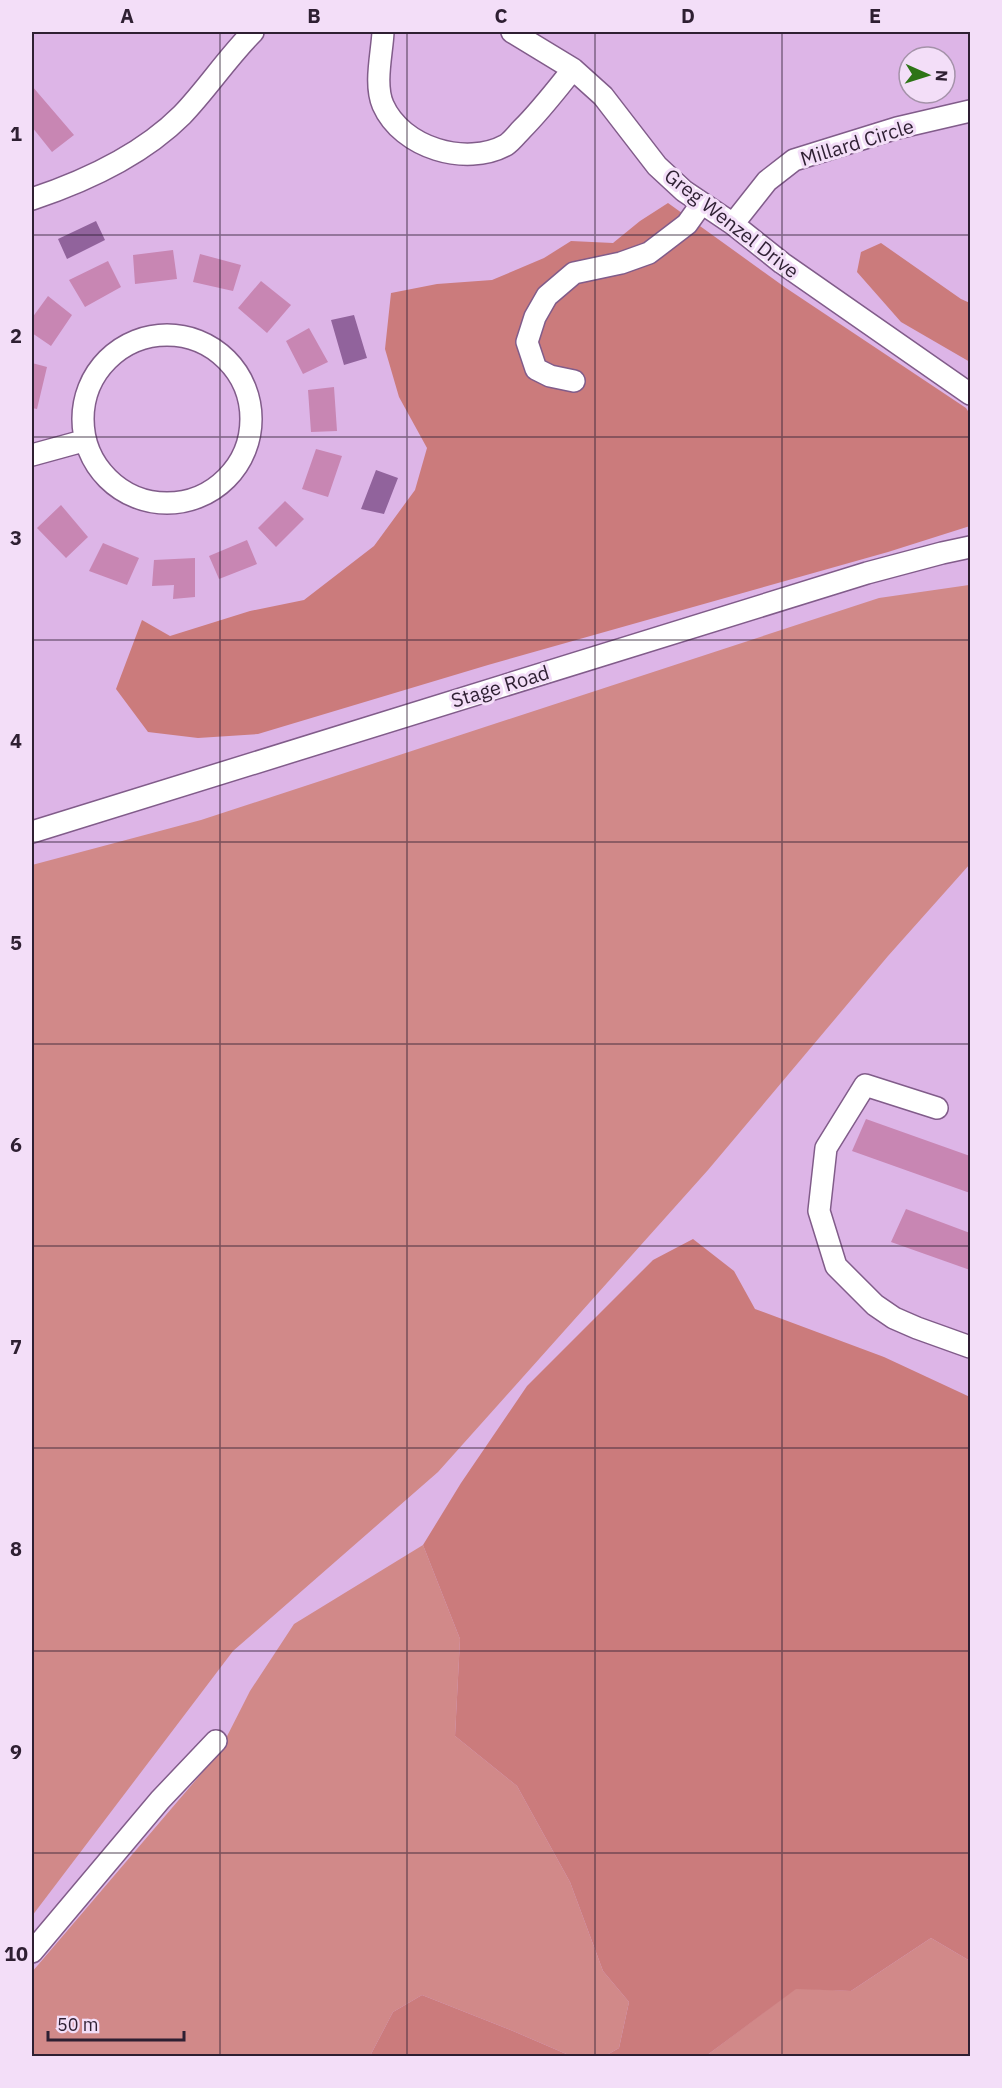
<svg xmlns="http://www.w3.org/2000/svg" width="1002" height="2088" font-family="'IBM Plex Sans',sans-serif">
<rect width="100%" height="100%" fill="#ddb5e7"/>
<!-- green -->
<path fill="#d18989" d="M969,585L970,586V864L888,956L708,1170L438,1472L233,1651L32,1916V865L201,820L879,598Z
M423,1545L460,1639L455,1736L517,1786L570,1882L603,1971L629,2002L619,2048L605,2056H571L513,2031L422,1995L393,2012L370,2056H32V1972L218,1754L250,1691L294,1624Z
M931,1938L970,1961V2056H706L796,1988L851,1991Z"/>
<!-- forest -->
<path fill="#cb7b7c" d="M668,203L786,288L966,408L970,414V526L888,552L488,665L258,734L198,738L148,732L116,689L142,620L170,636L250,611L304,600L374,546L415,490L427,448L399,397L385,349L391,293L437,284L492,280L544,258L571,241L613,243L640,221Z
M881,243L961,299L970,303V362L901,322L857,272L861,252Z
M693,1239L734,1271L755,1309L884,1357L970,1397V1961L931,1938L851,1991L796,1989L706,2056H605L619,2048L629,2002L603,1971L570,1882L517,1786L455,1736L460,1639L423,1545L461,1483L527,1386L653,1260Z
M422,1995L513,2031L571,2056H370L393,2012Z"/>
<!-- water -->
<path fill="#91639c" d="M96,221L105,240L67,259L58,239Z
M354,315L367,358L344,365L331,320Z
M376,470L398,478L384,514L361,509Z"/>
<!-- building -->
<path fill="#c886b3" d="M32,86L74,135L52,152L32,127Z
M173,250L177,279L135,284L133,255Z
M200,254L241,265L233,291L193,282Z
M108,261L121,287L85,307L69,280Z
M261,281L291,305L267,333L238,308Z
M48,296L72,315L51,346L32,333V318Z
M309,328L328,362L303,374L286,341Z
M32,363L47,367L37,409L32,408Z
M334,387L337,431L311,432L308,390Z
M316,449L342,456L328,497L302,489Z
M285,501L304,519L276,547L258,528Z
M61,505L88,537L66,558L37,528Z
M247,540L257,564L219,579L209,556Z
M103,543L139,558L127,585L89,571Z
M195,558V597L173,599L174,585L152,586L154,560Z
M866,1119L970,1156V1193L852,1151Z
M906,1209L970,1233V1270L891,1242Z"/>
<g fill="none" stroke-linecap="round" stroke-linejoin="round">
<!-- minor casing -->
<g stroke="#815c8a" stroke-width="24">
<path id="minor" d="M383,32C382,54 374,84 383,105C402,148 466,167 506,145C512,141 517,134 522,129C541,110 557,89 573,69
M512,32L573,69L603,96L657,166L684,191L733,224L782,263L970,394
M32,199C86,181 141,156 182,115C207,89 227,58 253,32
M733,224L767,181L794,160L897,128L970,111
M83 419a84 84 0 1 1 168 0a84 84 0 1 1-168 0Z
M574,381L550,376L536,369L527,342L535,317L547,296L574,273L621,263L649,253L687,224L702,203
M32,455L83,441
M32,832L867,573L942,553L970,547
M937,1108L865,1085L826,1148L819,1211L836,1266L875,1305L894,1318L917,1328L970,1347
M32,1952L160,1800L216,1741"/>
</g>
<!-- minor -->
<use href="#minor" stroke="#fff" stroke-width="21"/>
</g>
<!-- grid -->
<path fill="none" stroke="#2e1f32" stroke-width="1.5" stroke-opacity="0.55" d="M220,32V2056M407,32V2056M595,32V2056M782,32V2056M32,235H970M32,437H970M32,640H970M32,842H970M32,1044H970M32,1246H970M32,1448H970M32,1651H970M32,1853H970"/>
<g text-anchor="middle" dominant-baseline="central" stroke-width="6" stroke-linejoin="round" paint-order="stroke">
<!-- street labels -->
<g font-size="20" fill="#2e1f32" stroke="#f3def8">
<text transform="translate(857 142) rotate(-17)">Millard Circle</text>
<text transform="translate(732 223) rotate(38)">Greg Wenzel Drive</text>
<text transform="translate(500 686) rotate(-17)">Stage Road</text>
</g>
</g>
<!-- border -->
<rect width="1002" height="2088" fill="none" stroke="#f3def8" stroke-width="66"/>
<!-- north arrow -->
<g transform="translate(927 75) rotate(93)"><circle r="28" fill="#f3def8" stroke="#a492a9" stroke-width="1.5"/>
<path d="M0-4.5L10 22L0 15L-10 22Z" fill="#2d7416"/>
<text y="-9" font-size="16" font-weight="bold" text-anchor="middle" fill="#2e1f32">N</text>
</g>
<!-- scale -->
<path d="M48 2031v9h136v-9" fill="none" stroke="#2e1f32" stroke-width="3"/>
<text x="57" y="2031" font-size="18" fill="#2e1f32" stroke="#f3def8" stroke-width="4.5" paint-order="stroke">50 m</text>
<rect x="33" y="33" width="936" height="2022" fill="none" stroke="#2e1f32" stroke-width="2"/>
<g font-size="20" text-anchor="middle" font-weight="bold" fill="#2e1f32">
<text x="127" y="23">A</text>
<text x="314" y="23">B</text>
<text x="501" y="23">C</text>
<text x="688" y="23">D</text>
<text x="875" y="23">E</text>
<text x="16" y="141">1</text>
<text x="16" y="343">2</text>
<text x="16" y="545">3</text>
<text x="16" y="748">4</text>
<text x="16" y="950">5</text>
<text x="16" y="1152">6</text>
<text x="16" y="1354">7</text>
<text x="16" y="1556">8</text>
<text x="16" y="1759">9</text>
<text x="16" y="1961">10</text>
</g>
</svg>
